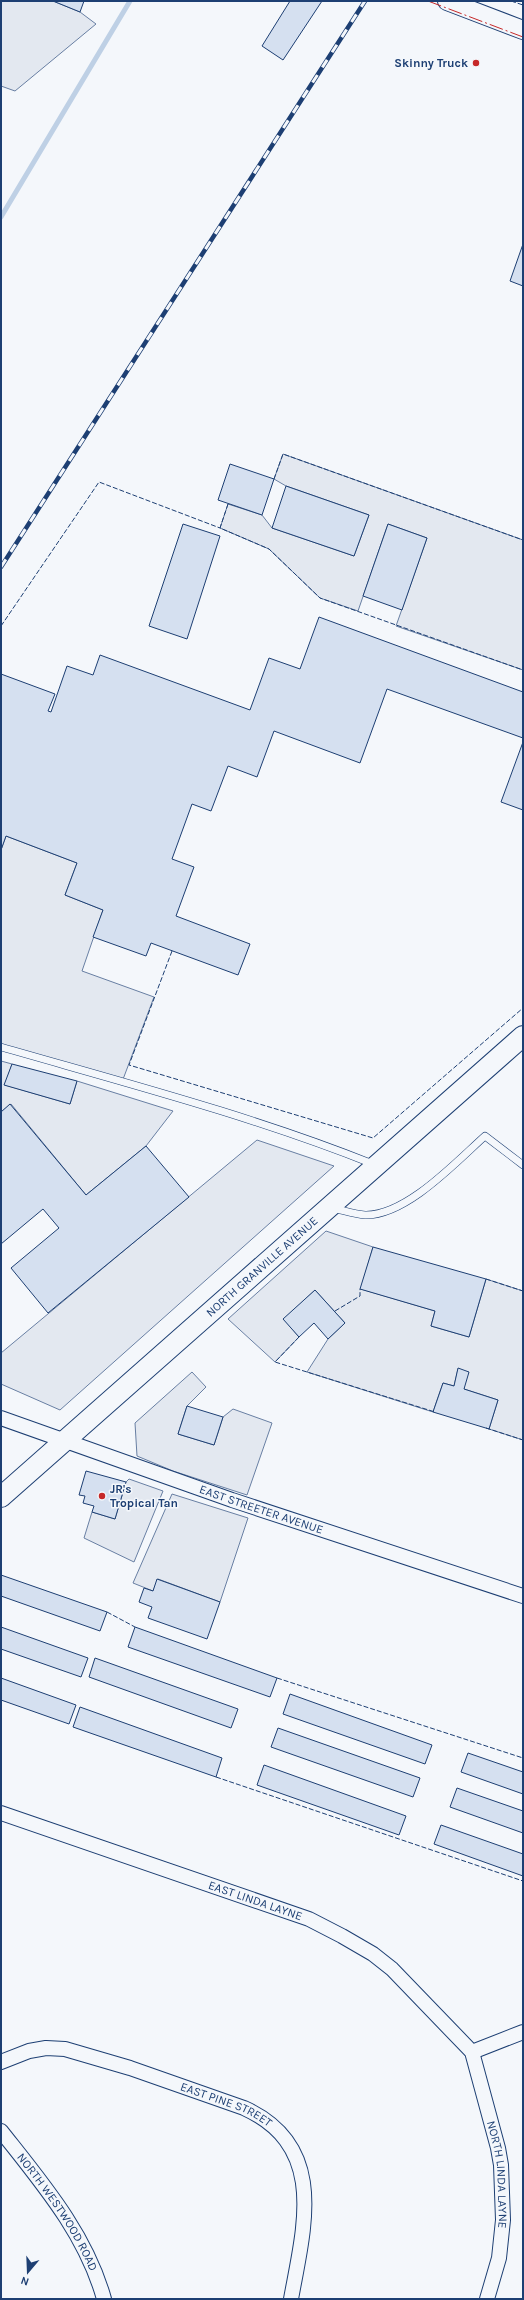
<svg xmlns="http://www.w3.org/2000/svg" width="524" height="2300" font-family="Karla,sans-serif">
<rect width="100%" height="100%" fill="#f4f7fb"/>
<!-- parking -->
<path fill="#e3e8f0" stroke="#687fa3" d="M1,1H53L80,12L96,24L15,91L1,86Z
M283,454L523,540V670L396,626L427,538L388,524L358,611L320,598L269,549L220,528L228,504L262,515L272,528L354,556L369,515L286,486L274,479Z
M6,836L77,863L65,895L103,910L82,971L154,997L122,1082L1,1047V850Z
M1,1061L12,1064L5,1085L70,1104L77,1081L173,1111L146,1146L86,1195L11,1104L1,1112Z
M257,1140L334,1166L60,1410L1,1384V1353Z
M326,1231L373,1247L361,1289L435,1311L431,1326L469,1337L486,1279L523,1291V1440L489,1429L498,1400L464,1389L458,1369L454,1386L443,1383L433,1412L307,1372L328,1339L345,1323L315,1290L284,1319L299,1337L275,1362L228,1319Z
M192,1372L206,1387L187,1406L178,1434L214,1445L223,1417L233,1409L272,1423L247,1495L173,1471L137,1456L135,1423Z
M129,1479L163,1491L134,1562L84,1538L92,1512L115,1519L126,1482Z
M172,1494L248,1518L220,1602L158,1579L153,1591L133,1583Z"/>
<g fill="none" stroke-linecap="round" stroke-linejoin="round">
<!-- stream -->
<path stroke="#bed0e5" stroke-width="5" d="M1,217L130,1"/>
</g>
<!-- building -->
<path fill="#d5e0f0" stroke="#1d3f73" d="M53,1H84L80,12Z
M290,1H322L283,60L262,46Z
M523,244V286L510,281Z
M230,464L274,479L262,515L218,500Z
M286,486L369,515L354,556L272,528Z
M183,524L220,536L187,639L149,626Z
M388,524L427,538L402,610L363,596Z
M319,617L523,692V738L387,689L360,763L274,731L257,777L228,766L211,811L192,804L172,859L194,867L176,916L250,944L238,975L151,943L146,956L93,937L103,910L65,895L77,863L6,836L1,850V674L55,694L48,711L51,712L67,666L93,675L100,655L250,710L269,658L300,669Z
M523,742V810L501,802Z
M12,1064L77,1081L70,1104L4,1085Z
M10,1104L86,1195L146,1146L189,1197L48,1313L11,1268L59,1228L43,1209L1,1244V1112Z
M373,1247L486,1279L469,1337L431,1326L435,1311L360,1289Z
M315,1290L345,1323L328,1339L314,1323L299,1337L283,1319Z
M458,1368L469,1372L464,1389L498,1400L489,1429L433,1412L443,1383L454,1386Z
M187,1406L223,1417L214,1445L178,1434Z
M86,1471L126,1482L115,1519L92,1512L94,1506L83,1503L85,1496L79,1495Z
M1,1575L107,1612L100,1631L1,1596Z
M157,1579L220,1602L207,1639L148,1618L152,1607L139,1602L144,1588L153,1591Z
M1,1627L88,1658L81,1677L1,1649Z
M135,1627L277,1678L270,1697L128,1647Z
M95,1658L238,1709L231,1728L89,1677Z
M1,1678L76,1705L69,1724L1,1700Z
M290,1694L432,1745L425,1764L283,1714Z
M80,1707L222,1758L216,1777L73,1727Z
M278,1728L420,1778L413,1797L271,1747Z
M468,1753L523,1772V1794L461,1772Z
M264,1765L406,1816L399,1835L257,1785Z
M457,1788L523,1811V1833L450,1807Z
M441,1825L523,1854V1876L434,1844Z"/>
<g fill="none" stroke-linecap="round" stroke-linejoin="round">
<!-- service casing -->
<g stroke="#1d3f73" stroke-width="8">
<path id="service" d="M1,1047C126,1083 253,1116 373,1164
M332,1208C342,1210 354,1214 365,1215C406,1216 456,1162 485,1136L523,1165"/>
</g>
<!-- minor casing -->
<g stroke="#1d3f73" stroke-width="16">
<g id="minor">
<path id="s1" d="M1,1418L232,1500L523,1596"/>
<path id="s2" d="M1,1813L309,1919L342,1936L373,1954L392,1969L472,2052L498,2148L501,2165L503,2220L499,2258L487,2299"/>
<path d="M472,2052L523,2032"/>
<path id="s3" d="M1,2062L29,2051L46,2048L65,2049L130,2068L244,2108C328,2146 304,2227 291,2299"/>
<path id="s4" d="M1,2131C42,2183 86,2234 104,2299"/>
</g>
</g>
<!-- tertiary casing -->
<g stroke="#1d3f73" stroke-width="20">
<path id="tertiary" d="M447,1L523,30"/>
</g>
<!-- secondary casing -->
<g stroke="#1d3f73" stroke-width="22">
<g id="secondary">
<path id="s5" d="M1,1497L523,1036"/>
</g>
</g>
<!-- service -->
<use href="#service" stroke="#f4f7fb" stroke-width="7"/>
<!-- minor -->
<use href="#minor" stroke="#f4f7fb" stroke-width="14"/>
<!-- tertiary -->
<use href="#tertiary" stroke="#f4f7fb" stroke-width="18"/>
<!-- secondary -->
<use href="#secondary" stroke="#f4f7fb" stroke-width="20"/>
<!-- rail casing -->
<g stroke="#1d3f73" stroke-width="4.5">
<path id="rail" d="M1,567L365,1"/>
</g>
<!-- rail -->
<use href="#rail" stroke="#f4f7fb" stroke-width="3" stroke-dasharray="9" stroke-linecap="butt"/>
<!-- fence -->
<path stroke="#1d3f73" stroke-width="1" stroke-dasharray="5 2" stroke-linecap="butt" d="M511,1L523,5
M274,479L283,454L523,540
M228,504L220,528L269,549L320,598L523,670
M1,626L99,482L220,528
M172,951L129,1065L373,1138L523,1008
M486,1279L523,1291
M335,1311L360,1296V1289
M299,1337L275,1362L435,1412
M486,1428L523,1440
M107,1612L135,1627
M277,1678L523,1758
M216,1777L523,1881"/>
<!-- power -->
<path stroke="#c62828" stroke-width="1" stroke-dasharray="14 3 2 3" stroke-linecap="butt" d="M428,1L523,37"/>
</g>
<!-- markers -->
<g fill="#c62828" stroke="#f4f7fb" stroke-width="1.5">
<circle cx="476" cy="63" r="4"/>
<circle cx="102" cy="1496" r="4"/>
</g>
<g text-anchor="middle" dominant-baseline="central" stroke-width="3" stroke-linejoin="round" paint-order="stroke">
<!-- poi labels -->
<g font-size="12" font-weight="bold" fill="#1d3f73" stroke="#f4f7fb" text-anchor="end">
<text x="468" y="63">Skinny Truck</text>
<text x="110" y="1489" text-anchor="start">JR's<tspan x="110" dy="14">Tropical Tan</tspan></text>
</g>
<!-- street labels -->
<g font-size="12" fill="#1d3f73" stroke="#f4f7fb">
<text stroke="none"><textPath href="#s5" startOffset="348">NORTH GRANVILLE AVENUE</textPath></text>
<text stroke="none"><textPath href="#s1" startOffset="276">EAST STREETER AVENUE</textPath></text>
<text stroke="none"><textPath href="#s2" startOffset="269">EAST LINDA LAYNE</textPath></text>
<text stroke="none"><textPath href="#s3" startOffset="237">EAST PINE STREET</textPath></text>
<text stroke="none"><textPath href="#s2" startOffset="664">NORTH LINDA LAYNE</textPath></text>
<text stroke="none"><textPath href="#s4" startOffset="99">NORTH WESTWOOD ROAD</textPath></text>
</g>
</g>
<!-- border -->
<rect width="524" height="2300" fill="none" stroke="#1d3f73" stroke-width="4"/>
<!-- north arrow -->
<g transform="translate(28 2272) rotate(199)" stroke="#f4f7fb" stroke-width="3" paint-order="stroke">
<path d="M0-3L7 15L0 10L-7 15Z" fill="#1d3f73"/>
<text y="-6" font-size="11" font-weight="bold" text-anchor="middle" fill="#1d3f73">N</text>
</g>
</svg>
